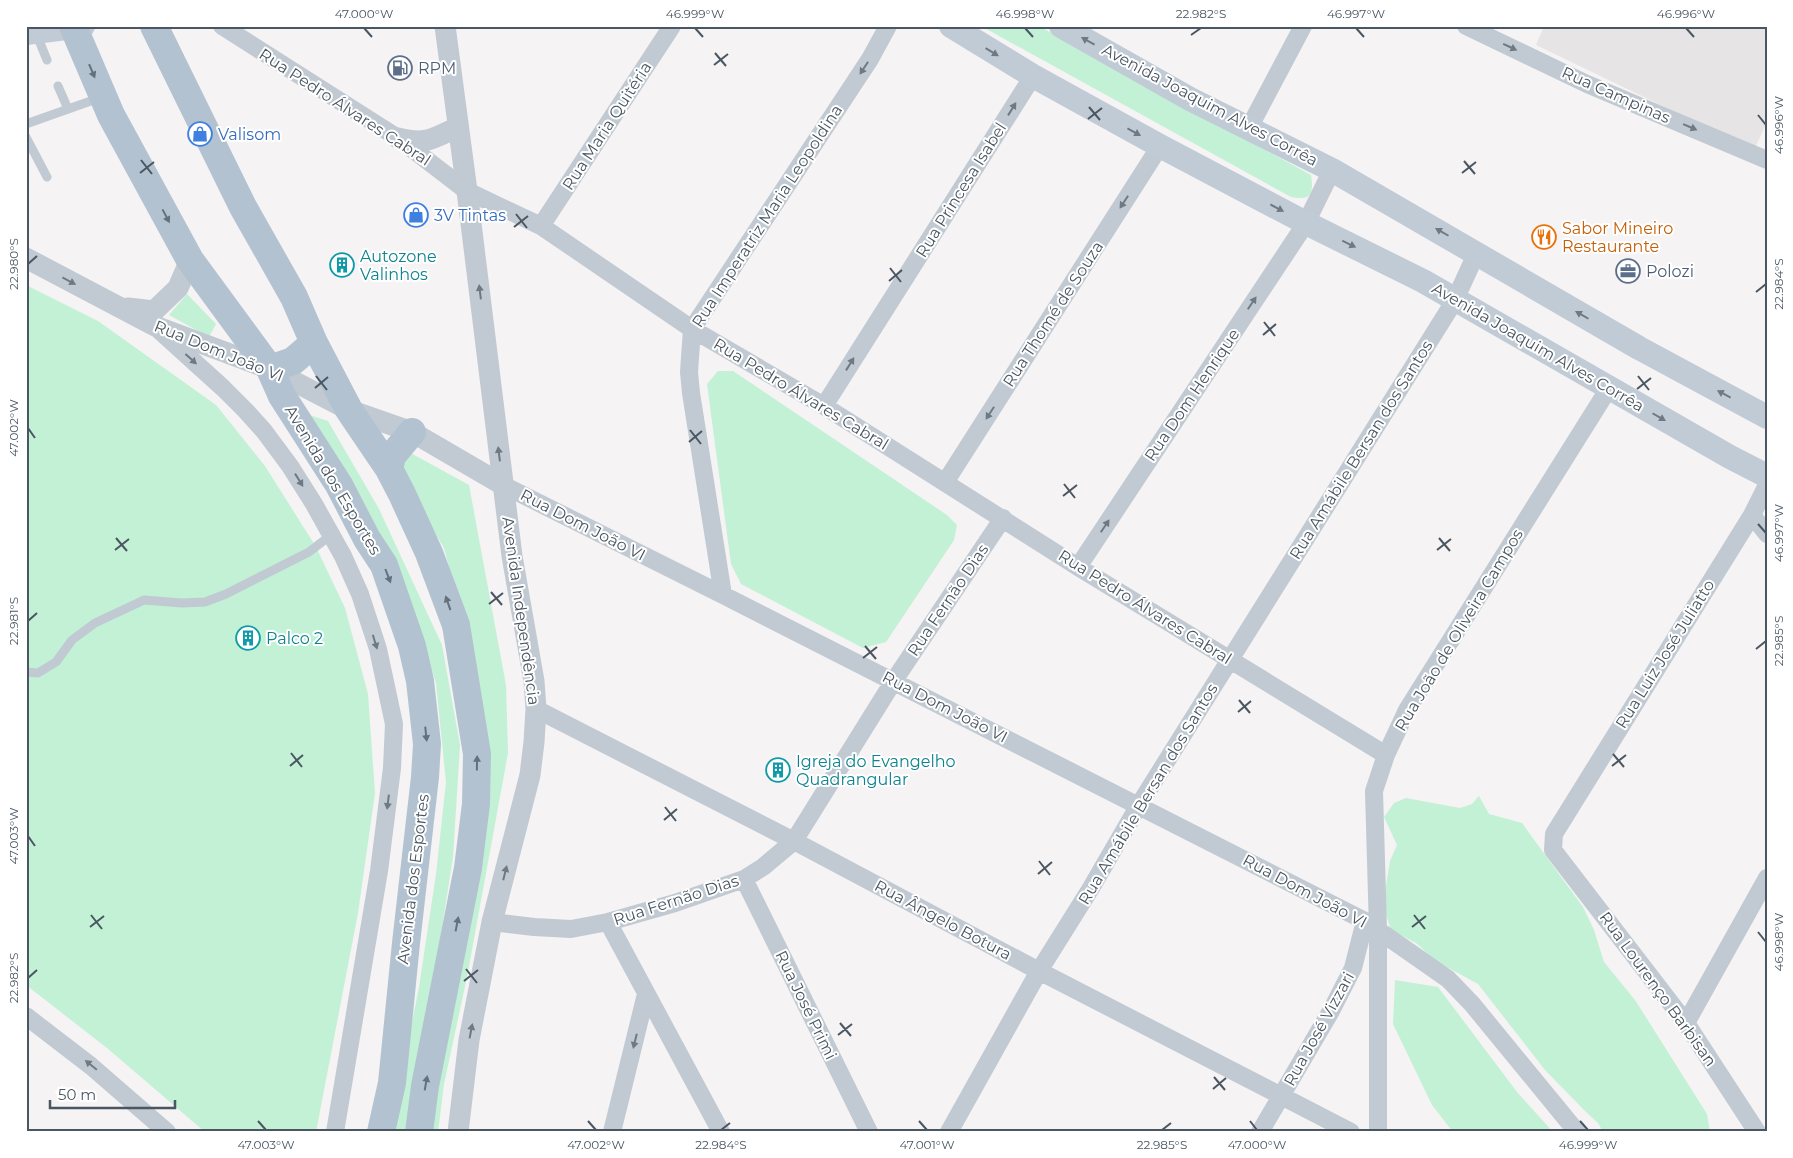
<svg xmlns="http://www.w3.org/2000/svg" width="1793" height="1158" font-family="Montserrat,sans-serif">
<rect width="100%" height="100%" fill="#f5f3f3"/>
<!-- education -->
<path fill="#e6e4e5" d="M1544,26H1767V122L1754,150L1536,45Z"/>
<!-- green -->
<path fill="#c3f1d5" d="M981,26H1039L1311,175C1314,194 1311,201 1291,197Z
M26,285L98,321L216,405L265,466L316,547L345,608L368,694L375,793L358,913L316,1132H205L107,1048L26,985Z
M187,294L216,324L209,337L169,315Z
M718,371H733L947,515L957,525L954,540L886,642L863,648L741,584L731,564L707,384Z
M303,413L328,421L379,509L442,645L460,745L453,857L433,986L405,1132H388L399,1089L419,987L436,874L446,782L436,683L403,584Z
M407,451L469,485L506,685L508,753L467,977L444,1084L438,1132H426L485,810L461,613L444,548L396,470Z
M1479,796L1489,814L1522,823L1532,837L1583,907L1594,930L1604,962L1635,1000L1707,1114L1710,1132H1603L1598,1123L1586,1112L1545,1070L1478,984L1436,961L1416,943L1391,930L1383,904L1390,861L1397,845L1384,817L1394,803L1406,798L1460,808L1472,804Z
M1395,980L1438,987L1517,1092L1553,1132H1453L1432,1105L1393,1024Z"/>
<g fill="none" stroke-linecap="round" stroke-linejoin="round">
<!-- service -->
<path stroke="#c1cad2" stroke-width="9" d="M36,33L47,60
M58,86L68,109
M26,124L102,97
M26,137L47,177
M26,672L38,673L56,662L72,640L95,623L144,600L182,603L205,602L226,594L309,552L331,535"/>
<!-- minor -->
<path stroke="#c1cad2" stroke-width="18" d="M222,26L398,138L467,191L541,226L692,329L824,406L1078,567L1386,755
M1466,26L1587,84L1767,160
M1249,128L1303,26
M541,226L672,26
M159,330L223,388L246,411L264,431L290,466L314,504L343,556L360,594L378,649L394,724L392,768L379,871L335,1132
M824,406L1033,76
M946,481L1160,146
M503,485L723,595L1365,921L1448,979L1472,1004L1577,1132
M1752,515L1767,534
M1078,567L1306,223L1332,170
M723,595L691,393L689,372L692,329L870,59L888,26
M536,709L794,841L1039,971L1351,1132
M744,879L869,1132
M492,922L534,927L571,929L608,922L675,903L744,879L763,867L794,841L893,682L1003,518
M608,922L721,1132
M26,1016L91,1066L167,1132
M1686,1023L1767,878
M612,1132L646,994
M949,1132L1039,971L1091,888L1139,805L1455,300L1476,254
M1260,1132L1331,1011L1353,968L1365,921
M1378,1132V930L1374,791L1386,755L1407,710L1609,388
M1757,1132L1686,1023L1553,850L1554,834L1752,515L1767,485"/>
<!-- tertiary -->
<path stroke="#c1cad2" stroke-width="21" d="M445,26L467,191L512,556L534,681L536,709L534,742L530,775L492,922L469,1040L458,1132
M398,138C427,145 431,139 458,127
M26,258L155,326L270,369L349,410L412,432L503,485
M128,308L154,311L178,288L190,260"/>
<!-- secondary -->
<path stroke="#c1cbd6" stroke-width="24" d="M951,26L1033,76L1160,146L1306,223L1423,281L1730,457L1767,476
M1061,26L1190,99L1332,170L1639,348L1767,417
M26,33L83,26"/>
<!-- primary -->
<path stroke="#b3c2d1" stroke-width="28" d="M73,26L111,115L190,260L270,369L282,396L339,485L367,539L384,565L412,646L420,681L427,744L425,777L406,943L392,1083L381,1132
M154,26L243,207L294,297L314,343L349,410L389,469L402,494L429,553L456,625L477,754L476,804L468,868L425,1086L419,1132
M270,369L293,361L314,343
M389,469L392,456L412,432"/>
</g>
<!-- one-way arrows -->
<defs><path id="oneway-solid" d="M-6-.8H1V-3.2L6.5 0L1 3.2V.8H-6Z" transform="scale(1.25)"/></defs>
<g fill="#6e7984">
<use href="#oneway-solid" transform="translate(1088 41) rotate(-151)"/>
<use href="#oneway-solid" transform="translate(992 52) rotate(31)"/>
<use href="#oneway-solid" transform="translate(1134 132) rotate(29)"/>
<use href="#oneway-solid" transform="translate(1277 208) rotate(28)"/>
<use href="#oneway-solid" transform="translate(1442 232) rotate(-150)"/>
<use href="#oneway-solid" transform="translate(1349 244) rotate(26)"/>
<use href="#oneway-solid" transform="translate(1582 315) rotate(-150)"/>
<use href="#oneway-solid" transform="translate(1724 394) rotate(-152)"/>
<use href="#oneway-solid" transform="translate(1659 417) rotate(30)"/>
</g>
<g fill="#6e7983">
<use href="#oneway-solid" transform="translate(1510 47) rotate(25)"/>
<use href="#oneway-solid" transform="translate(864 68) rotate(123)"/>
<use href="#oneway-solid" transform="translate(1012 109) rotate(-58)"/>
<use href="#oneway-solid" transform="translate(1690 127) rotate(23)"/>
<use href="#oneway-solid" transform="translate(1124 202) rotate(123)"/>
<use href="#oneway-solid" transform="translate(69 281) rotate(28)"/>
<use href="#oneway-solid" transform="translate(480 292) rotate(-97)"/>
<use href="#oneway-solid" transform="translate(1252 303) rotate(-56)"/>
<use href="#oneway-solid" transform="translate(191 359) rotate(42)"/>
<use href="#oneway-solid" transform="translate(850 364) rotate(-58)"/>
<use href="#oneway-solid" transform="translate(990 413) rotate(123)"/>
<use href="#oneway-solid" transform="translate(499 454) rotate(-97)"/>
<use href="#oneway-solid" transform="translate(299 480) rotate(58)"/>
<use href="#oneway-solid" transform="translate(1105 526) rotate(-56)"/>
<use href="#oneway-solid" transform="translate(375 642) rotate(73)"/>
<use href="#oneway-solid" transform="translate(388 802) rotate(97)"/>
<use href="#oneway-solid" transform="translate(505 873) rotate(-76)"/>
<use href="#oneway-solid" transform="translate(471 1031) rotate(-79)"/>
<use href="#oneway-solid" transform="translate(635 1041) rotate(104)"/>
<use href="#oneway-solid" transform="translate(91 1065) rotate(-141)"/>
</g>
<g fill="#64717d">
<use href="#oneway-solid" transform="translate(92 71) rotate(67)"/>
<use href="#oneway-solid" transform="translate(166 216) rotate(62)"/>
<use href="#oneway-solid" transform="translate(388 576) rotate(69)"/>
<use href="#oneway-solid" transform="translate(448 603) rotate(-109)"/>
<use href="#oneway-solid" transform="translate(426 734) rotate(84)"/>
<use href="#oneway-solid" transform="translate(477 763) rotate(-89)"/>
<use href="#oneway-solid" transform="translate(457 924) rotate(-79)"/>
<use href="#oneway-solid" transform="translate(426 1083) rotate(-80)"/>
</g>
<!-- ticks -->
<path fill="none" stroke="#4a5661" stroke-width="2" d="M364,28L372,37M695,28L703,37M1025,28L1033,37M1356,28L1364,37M1686,28L1694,37M1191,35L1201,28M715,53L726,66M714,65L728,54M1089,107L1100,120M1758,115L1766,125M1088,119L1102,108M141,160L152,174M1464,161L1475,174M140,173L154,162M1462,173L1476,162M516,214L527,228M514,227L528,216M28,264L37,256M890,268L901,282M889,281L902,270M1756,292L1766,284M1264,322L1275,336M1263,335L1276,324M316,376L327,390M1638,376L1649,390M315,388L328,377M1637,389L1651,378M28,428L35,438M690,430L701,444M689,442L702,431M1064,484L1075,498M1063,496L1077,485M1758,524L1766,533M116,538L127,551M1439,538L1450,551M115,550L129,539M1437,550L1451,539M491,592L502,605M489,604L503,593M28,621L37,613M865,646L876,659M1756,649L1766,641M863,658L877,647M1239,700L1250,713M1238,712L1251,701M291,753L302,767M1613,754L1624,767M290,766L303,755M1612,766L1626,755M665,807L676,821M664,820L677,809M28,836L35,846M1039,861L1050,875M1038,874L1052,862M91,915L102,929M1414,915L1425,929M90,927L104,916M1412,927L1426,916M1758,932L1766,942M466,969L477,983M28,978L37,970M464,981L478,970M840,1023L851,1036M838,1035L852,1024M1214,1077L1225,1090M1213,1089L1226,1078M258,1121L266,1130M588,1121L596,1130M919,1121L927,1130M1250,1121L1257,1130M1580,1121L1588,1130M721,1130L730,1123M1162,1130L1171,1123"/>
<!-- icons -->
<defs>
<g id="fuel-ring" transform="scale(1.25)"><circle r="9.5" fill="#fff" stroke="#5c6f8a" stroke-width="1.5"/><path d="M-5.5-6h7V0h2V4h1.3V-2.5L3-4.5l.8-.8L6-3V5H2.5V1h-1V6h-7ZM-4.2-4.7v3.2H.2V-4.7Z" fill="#5c6f8a"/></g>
<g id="shop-ring" transform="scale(1.25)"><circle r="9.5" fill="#fff" stroke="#3f7fe0" stroke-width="1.5"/><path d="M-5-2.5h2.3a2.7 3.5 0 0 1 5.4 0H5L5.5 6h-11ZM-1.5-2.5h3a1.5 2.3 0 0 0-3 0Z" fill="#3f7fe0"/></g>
<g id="restaurant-ring" transform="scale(1.25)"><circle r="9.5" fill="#fff" stroke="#e8710a" stroke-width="1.5"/><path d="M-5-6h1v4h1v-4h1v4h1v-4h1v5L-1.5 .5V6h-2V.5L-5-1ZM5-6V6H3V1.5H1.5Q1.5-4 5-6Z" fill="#e8710a"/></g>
<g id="building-ring" transform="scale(1.25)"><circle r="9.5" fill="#fff" stroke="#0f9aa8" stroke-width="1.5"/><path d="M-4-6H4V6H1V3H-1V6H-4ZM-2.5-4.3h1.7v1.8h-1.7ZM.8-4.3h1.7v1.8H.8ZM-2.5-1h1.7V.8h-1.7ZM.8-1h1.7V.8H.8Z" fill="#0f9aa8"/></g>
<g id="office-ring" transform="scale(1.25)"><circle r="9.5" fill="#fff" stroke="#5c6f8a" stroke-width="1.5"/><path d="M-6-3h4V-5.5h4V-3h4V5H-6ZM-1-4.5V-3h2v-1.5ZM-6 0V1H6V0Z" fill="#5c6f8a"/></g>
</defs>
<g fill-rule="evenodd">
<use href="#fuel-ring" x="400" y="68"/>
<use href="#shop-ring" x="200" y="134"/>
<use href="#shop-ring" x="416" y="215"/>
<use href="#restaurant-ring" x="1544" y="237"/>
<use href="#building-ring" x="342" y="265"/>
<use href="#office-ring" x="1628" y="271"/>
<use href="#building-ring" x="248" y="638"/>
<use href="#building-ring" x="778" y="770"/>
</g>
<g text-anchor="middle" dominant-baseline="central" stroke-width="4" stroke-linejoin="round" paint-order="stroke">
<!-- service labels -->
<g font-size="16" fill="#4e5e75" stroke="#fff" text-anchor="start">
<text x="418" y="68">RPM</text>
<text x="1646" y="271">Polozi</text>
</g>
<!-- street labels -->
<g font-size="16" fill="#4a5661" stroke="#fff">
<text transform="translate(1616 95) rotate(24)">Rua Campinas</text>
<text transform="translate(1210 105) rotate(28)">Avenida Joaquim Alves Corrêa</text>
<text transform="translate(345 107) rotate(33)">Rua Pedro Álvares Cabral</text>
<text transform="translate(607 126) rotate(-57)">Rua Maria Quitéria</text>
<text transform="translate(961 190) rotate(-58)">Rua Princesa Isabel</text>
<text transform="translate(767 216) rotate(-57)">Rua Imperatriz Maria Leopoldina</text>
<text transform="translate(1053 314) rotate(-57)">Rua Thomé de Souza</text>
<text transform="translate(1538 347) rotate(30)">Avenida Joaquim Alves Corrêa</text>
<text transform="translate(219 351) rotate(22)">Rua Dom João VI</text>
<text transform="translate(801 394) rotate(31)">Rua Pedro Álvares Cabral</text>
<text transform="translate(1192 395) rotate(-56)">Rua Dom Henrique</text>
<text transform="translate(1361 450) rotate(-58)">Rua Amábile Bersan dos Santos</text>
<text transform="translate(333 480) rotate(59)">Avenida dos Esportes</text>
<text transform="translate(583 525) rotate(27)">Rua Dom João VI</text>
<text transform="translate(948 600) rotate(-56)">Rua Fernão Dias</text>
<text transform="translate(1145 607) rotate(32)">Rua Pedro Álvares Cabral</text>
<text transform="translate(521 611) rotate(82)">Avenida Independência</text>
<text transform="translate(1459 630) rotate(-59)">Rua João de Oliveira Campos</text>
<text transform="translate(1665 654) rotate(-58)">Rua Luiz José Juliatto</text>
<text transform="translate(945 707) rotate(27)">Rua Dom João VI</text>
<text transform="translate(1148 794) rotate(-59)">Rua Amábile Bersan dos Santos</text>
<text transform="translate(413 879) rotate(-83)">Avenida dos Esportes</text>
<text transform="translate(1305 891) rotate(28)">Rua Dom João VI</text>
<text transform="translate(676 900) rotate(-18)">Rua Fernão Dias</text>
<text transform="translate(943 920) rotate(28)">Rua Ângelo Botura</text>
<text transform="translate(1658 989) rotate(54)">Rua Lourenço Barbisan</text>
<text transform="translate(806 1005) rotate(64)">Rua José Primi</text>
<text transform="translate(1319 1029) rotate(-61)">Rua José Vizzari</text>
</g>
<!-- shop labels -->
<g font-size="16" fill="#366cbe" stroke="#fff" text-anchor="start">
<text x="218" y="134">Valisom</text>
<text x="434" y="215">3V Tintas</text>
</g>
<!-- food labels -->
<g font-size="16" fill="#c56008" stroke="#fff" text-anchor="start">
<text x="1562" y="228">Sabor Mineiro<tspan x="1562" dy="18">Restaurante</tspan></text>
</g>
<!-- culture labels -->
<g font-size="16" fill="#0d838f" stroke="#fff" text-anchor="start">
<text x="360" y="256">Autozone<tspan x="360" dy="18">Valinhos</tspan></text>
<text x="266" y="638">Palco 2</text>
<text x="796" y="761">Igreja do Evangelho<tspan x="796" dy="18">Quadrangular</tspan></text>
</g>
</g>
<!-- border -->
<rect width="1793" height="1158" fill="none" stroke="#ffffff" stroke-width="55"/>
<!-- scale -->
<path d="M50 1100v8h125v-8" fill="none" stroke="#4a5661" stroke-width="2.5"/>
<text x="58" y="1100" font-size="15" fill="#4a5661" stroke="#ffffff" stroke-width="4" paint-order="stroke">50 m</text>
<rect x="28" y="28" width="1738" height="1102" fill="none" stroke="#4a5661" stroke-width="2"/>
<g font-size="12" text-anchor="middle" fill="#4a5661">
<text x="364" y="18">47.000°W</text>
<text x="695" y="18">46.999°W</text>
<text x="1025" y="18">46.998°W</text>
<text x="1201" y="18">22.982°S</text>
<text x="1356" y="18">46.997°W</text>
<text x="1686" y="18">46.996°W</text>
<text transform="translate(1779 125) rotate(-90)" y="4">46.996°W</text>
<text transform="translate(14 264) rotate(-90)" y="4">22.980°S</text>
<text transform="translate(1779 284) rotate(-90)" y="4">22.984°S</text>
<text transform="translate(14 428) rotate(-90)" y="4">47.002°W</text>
<text transform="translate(1779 533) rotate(-90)" y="4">46.997°W</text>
<text transform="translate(14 621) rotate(-90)" y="4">22.981°S</text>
<text transform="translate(1779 641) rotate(-90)" y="4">22.985°S</text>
<text transform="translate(14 836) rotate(-90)" y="4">47.003°W</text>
<text transform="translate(1779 942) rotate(-90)" y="4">46.998°W</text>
<text transform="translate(14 978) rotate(-90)" y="4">22.982°S</text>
<text x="266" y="1149">47.003°W</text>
<text x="596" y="1149">47.002°W</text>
<text x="721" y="1149">22.984°S</text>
<text x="927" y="1149">47.001°W</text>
<text x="1162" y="1149">22.985°S</text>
<text x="1257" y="1149">47.000°W</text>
<text x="1588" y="1149">46.999°W</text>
</g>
</svg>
